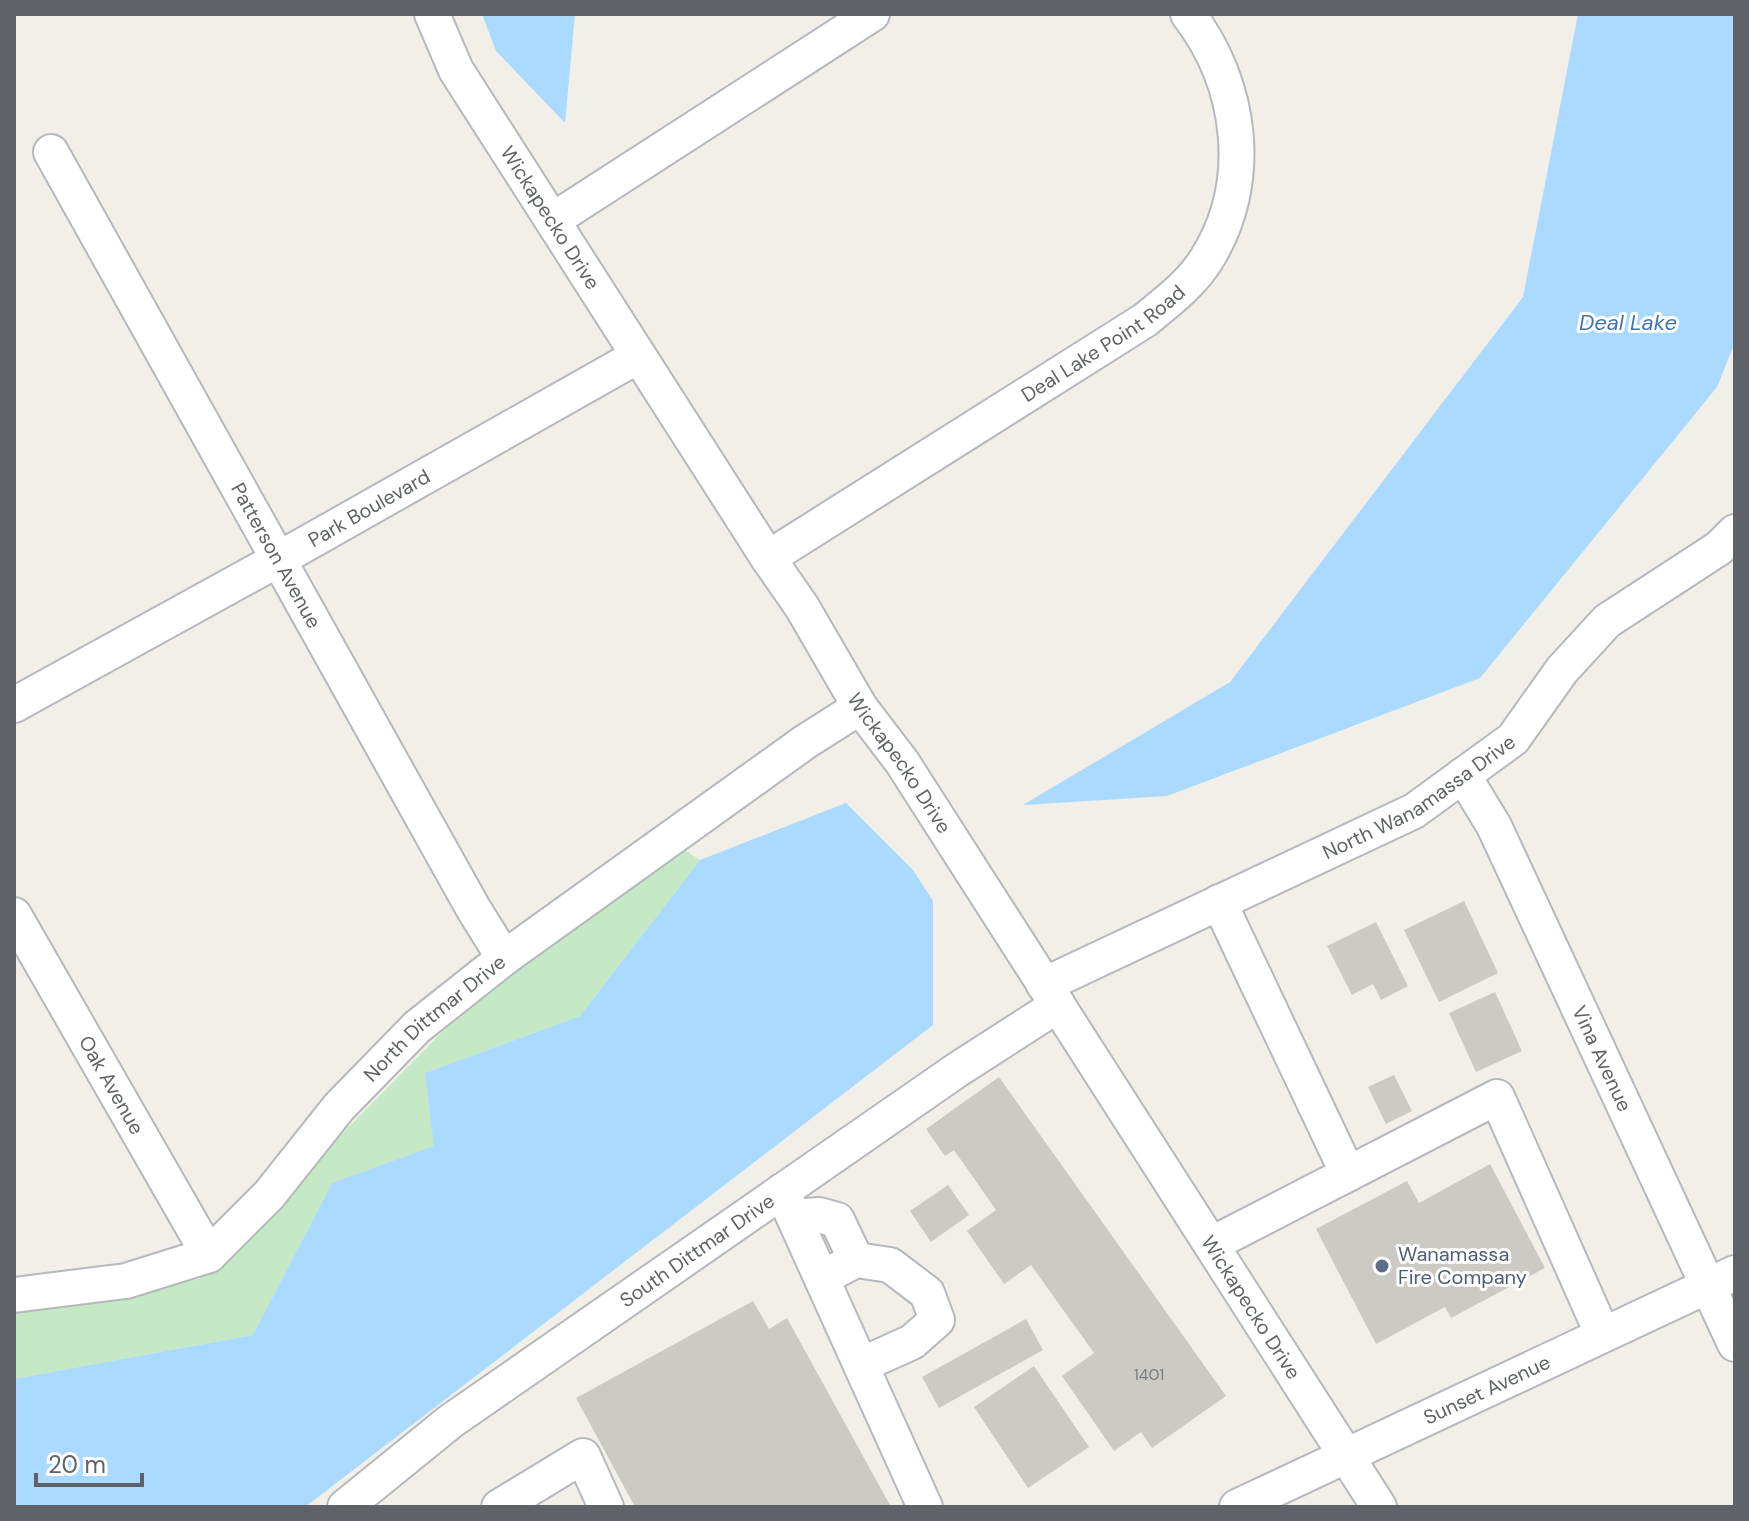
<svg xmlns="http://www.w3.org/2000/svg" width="1749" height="1521" font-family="'DM Sans',sans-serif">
<rect width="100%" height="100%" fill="#f1efe8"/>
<!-- green -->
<path fill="#c5e8c5" d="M676,844L700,860L580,1016L425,1073L435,1146L332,1183L253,1335L14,1379V1313L109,1301L199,1279L463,1011Z"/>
<!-- water -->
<path fill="#aadaff" d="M482,14H575L565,123L496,51Z
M1578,14H1735V342L1717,387L1480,678L1167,796L1023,805L1230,682L1523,297Z
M846,803L913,870L933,901V1025L305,1507H14V1379L253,1335L332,1183L434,1146L425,1073L580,1016L700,860Z"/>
<!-- building -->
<path fill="#cccac5" d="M1464,901L1498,973L1439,1002L1404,930Z
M1376,922L1408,986L1381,1000L1373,984L1352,995L1327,946Z
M1495,992L1522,1051L1476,1072L1449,1013Z
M1394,1075L1412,1111L1386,1124L1368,1087Z
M999,1077L1226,1396L1152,1448L1141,1432L1114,1451L1062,1376L1094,1353L1031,1265L1004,1284L967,1231L996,1210L954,1150L945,1156L926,1129Z
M1490,1164L1545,1268L1451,1318L1445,1307L1376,1344L1316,1229L1407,1181L1419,1203Z
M948,1185L969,1215L931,1242L910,1211Z
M753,1301L769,1329L787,1318L891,1507H635L576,1398Z
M1026,1319L1043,1350L939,1408L922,1377Z
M1034,1366L1089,1447L1028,1488L974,1407Z"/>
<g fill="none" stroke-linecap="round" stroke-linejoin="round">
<!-- minor casing -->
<g stroke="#b5b8bc" stroke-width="38">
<g id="minor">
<path id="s1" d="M432,14L456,70L768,558L802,607L860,707L902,762L1379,1507"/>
<path id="s2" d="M51,152L473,908L504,958"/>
<path d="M553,220L872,14"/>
<path id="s3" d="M768,558L1145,320C1167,302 1191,284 1206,260C1255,183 1242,84 1188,14"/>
<path id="s4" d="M14,705L279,559L638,356"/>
<path id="s5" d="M1463,775L1494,826L1735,1344"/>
<path d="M1219,902L1348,1174"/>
<path id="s6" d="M14,915L209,1255"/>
<path id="s7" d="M1044,985L1414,811L1513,739L1562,670L1607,621L1719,548L1735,532"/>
<path d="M782,1191L925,1507"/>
<path d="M795,1217L819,1215L837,1220L856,1260"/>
<path d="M1212,1244L1497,1097L1602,1333"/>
<path d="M822,1278L856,1260L890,1265L927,1293L937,1320L912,1342L861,1365"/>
<path id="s8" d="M14,1295L126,1281L209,1255L269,1195L339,1107L417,1027L504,958L805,742L860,707"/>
<path id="s9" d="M345,1507L451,1421L957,1070L1058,1005"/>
<path d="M499,1507L583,1456L606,1507"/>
<path id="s10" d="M1237,1507L1735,1273"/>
</g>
</g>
<!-- minor -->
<use href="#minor" stroke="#fff" stroke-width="34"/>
</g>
<!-- markers -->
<circle fill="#5c6f8a" stroke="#fff" stroke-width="3" cx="1382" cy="1266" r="8"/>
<g text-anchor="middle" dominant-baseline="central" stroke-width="6" stroke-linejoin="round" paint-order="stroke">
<!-- number labels -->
<g font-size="16" fill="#7a7d7f">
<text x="1149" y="1374">1401</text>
</g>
<!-- street labels -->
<g font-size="20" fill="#5f6368" stroke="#fff">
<text stroke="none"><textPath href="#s1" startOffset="236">Wickapecko Drive</textPath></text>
<text stroke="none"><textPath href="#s3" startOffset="398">Deal Lake Point Road</textPath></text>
<text stroke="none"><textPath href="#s4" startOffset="406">Park Boulevard</textPath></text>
<text stroke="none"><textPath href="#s2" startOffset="462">Patterson Avenue</textPath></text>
<text stroke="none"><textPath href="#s1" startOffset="884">Wickapecko Drive</textPath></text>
<text stroke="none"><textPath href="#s7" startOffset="420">North Wanamassa Drive</textPath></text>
<text stroke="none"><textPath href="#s8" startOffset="528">North Dittmar Drive</textPath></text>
<text stroke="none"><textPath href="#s5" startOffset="316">Vina Avenue</textPath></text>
<text stroke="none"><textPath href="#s6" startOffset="196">Oak Avenue</textPath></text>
<text stroke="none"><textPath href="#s9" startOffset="436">South Dittmar Drive</textPath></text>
<text stroke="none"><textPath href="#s1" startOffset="1532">Wickapecko Drive</textPath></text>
<text stroke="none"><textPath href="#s10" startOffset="276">Sunset Avenue</textPath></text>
</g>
<!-- service labels -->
<g font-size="20" fill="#4e5e75" stroke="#fff" text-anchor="start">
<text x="1398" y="1254">Wanamassa<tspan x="1398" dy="23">Fire Company</tspan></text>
</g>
<!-- water labels -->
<g font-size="22" font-style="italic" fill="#4174aa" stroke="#fff">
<text x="1628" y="322">Deal Lake</text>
</g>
</g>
<!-- border -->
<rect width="1749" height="1521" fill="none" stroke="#5f6368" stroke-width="32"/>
<!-- scale -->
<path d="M36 1473v12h106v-12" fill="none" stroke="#5f6368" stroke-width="4"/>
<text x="48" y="1473" font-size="24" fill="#5f6368" stroke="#ffffff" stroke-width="6" paint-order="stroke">20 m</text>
</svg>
